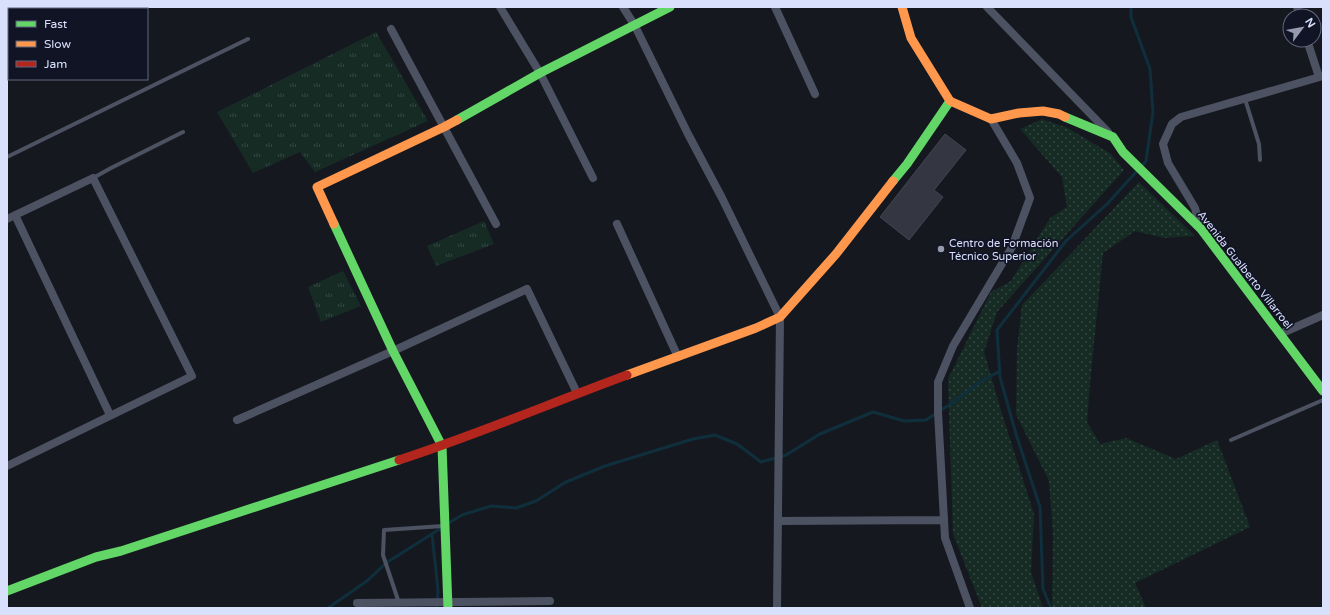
<svg xmlns="http://www.w3.org/2000/svg" width="1330" height="615" font-family="'Varela Round',sans-serif">
<defs>
<pattern id="grass-dots" width="8" height="8" patternUnits="userSpaceOnUse"><rect width="8" height="8" fill="#152b24"/><path d="M2 2h.1M6 6h.1" fill="none" stroke="#364945" stroke-width="1.8" stroke-linecap="round"/></pattern>
<pattern id="park-tufts" width="24" height="20" patternUnits="userSpaceOnUse"><rect width="24" height="20" fill="#152b24"/><path d="M3 7l-1-3M5 7V3M7 7l1-3M15 17l-1-3M17 17v-4M19 17l1-3" fill="none" stroke="#364945"/></pattern>
</defs>
<rect width="100%" height="100%" fill="#161820"/>
<!-- grass -->
<path fill="url(#grass-dots)" d="M1042,119L1068,128L1111,154L1124,170L997,312L984,352L1003,417L1034,514L1031,572L1043,608H982L953,534L948,379L991,292L1011,281L1050,218L1067,207L1062,177L1020,129Z
M1139,182L1195,236L1164,238L1135,231L1103,253L1090,383L1087,422L1100,444L1126,438L1176,459L1217,440L1250,527L1135,583L1146,608H1053L1052,606L1053,534L1049,481L1016,414L1017,349L1022,305Z"/>
<!-- park -->
<path fill="url(#park-tufts)" d="M376,32L428,121L315,172L300,152L253,173L217,112Z
M484,221L494,244L436,266L427,246Z
M343,271L361,306L321,322L308,287Z"/>
<g fill="none" stroke-linecap="round" stroke-linejoin="round">
<!-- stream -->
<path stroke="#102f3d" stroke-width="3" d="M1131,7V17L1150,69L1153,112L1146,161L1141,167
M14,9L15,7
M7,23L9,19
M447,524L462,515L491,506L516,508L536,501L566,482L605,466L693,439L715,435L737,444L761,462L786,455L820,434L873,412L904,421L926,420L955,401L980,382L1000,371
M432,534L438,590L437,608
M328,608L367,581L386,563L443,527
M1051,608L1043,589L1040,507L1016,434L1000,377L997,330L1066,241L1107,204L1137,171"/>
</g>
<!-- building -->
<path fill="#343742" stroke="#414453" d="M945,134L966,150L934,190L943,197L909,240L880,217Z"/>
<g fill="none" stroke-linecap="round" stroke-linejoin="round">
<!-- lane -->
<path stroke="#4c5261" stroke-width="4" d="M1245,99L1259,144L1260,160
M7,157L248,39
M93,178L111,168L183,132
M1231,440L1323,400
M399,603L383,555L384,530L443,526"/>
<!-- street -->
<path stroke="#4c5261" stroke-width="8" d="M500,7L540,73L593,178
M623,7L635,26L688,134L722,198L780,317L777,608
M775,7L815,94
M987,7L1108,132
M1297,7L1300,16
M391,29L496,224
M1307,40L1319,77
M15,215L110,415
M7,219L93,178L192,376L7,466
M617,224L678,357
M1200,227L1195,208L1168,163L1163,144L1172,124L1181,117L1323,76
M1280,334L1323,315
M237,420L393,351L527,289L577,393
M778,521L944,520
M357,603L550,601
M970,608L945,538L938,412V382L953,346L1012,247L1030,198L1017,163L991,119"/>
<!-- fast -->
<path stroke="#63d668" stroke-width="9" d="M1065,117L1113,137L1123,152L1201,229L1323,391
M457,120L540,73L670,7
M893,181L907,164L950,101
M334,224L393,351L442,446L448,608
M7,591L96,557L121,551L399,460"/>
<!-- slow -->
<path stroke="#ff974d" stroke-width="9" d="M902,7L911,38L950,101L991,119L1019,113L1043,111L1059,114L1065,117
M334,224L317,187L444,127L457,120
M627,375L756,328L780,317L836,254L893,181"/>
<!-- jam -->
<path stroke="#b3261e" stroke-width="9" d="M399,460C476,435 551,403 627,375"/>
</g>
<!-- markers -->
<circle fill="#959aaf" stroke="#111425" stroke-width="1.5" cx="941" cy="249" r="4"/>
<g text-anchor="middle" dominant-baseline="central" stroke-width="3.5" stroke-linejoin="round" paint-order="stroke">
<!-- poi labels -->
<g font-size="11" fill="#d9e0fc" stroke="#111425" text-anchor="start">
<text x="949" y="243">Centro de Formación<tspan x="949" dy="13">Técnico Superior</tspan></text>
</g>
<!-- street labels -->
<g font-size="11" fill="#d9e0fc" stroke="#111425">
<text transform="translate(1245 270) rotate(52)">Avenida Gualberto Villarroel</text>
</g>
</g>
<!-- border -->
<rect width="1330" height="615" fill="none" stroke="#d9e0fc" stroke-width="16"/>
<!-- legend -->
<rect x="8" y="8" width="140" height="72" fill="#111425" stroke="#61667b"/>
<rect x="16" y="21" width="20" height="6" fill="#63d668" stroke="#61667b"/>
<text x="44" y="28" font-size="12" fill="#d9e0fc">Fast</text>
<rect x="16" y="41" width="20" height="6" fill="#ff974d" stroke="#61667b"/>
<text x="44" y="48" font-size="12" fill="#d9e0fc">Slow</text>
<rect x="16" y="61" width="20" height="6" fill="#b3261e" stroke="#61667b"/>
<text x="44" y="68" font-size="12" fill="#d9e0fc">Jam</text>
<!-- north arrow -->
<g transform="translate(1302 28) rotate(58)"><circle r="19" fill="#111425" stroke="#61667b"/>
<path d="M0-3L7 15L0 10L-7 15Z" fill="#959aaf"/>
<text y="-6" font-size="11" font-weight="bold" text-anchor="middle" fill="#d9e0fc">N</text>
</g>
</svg>
